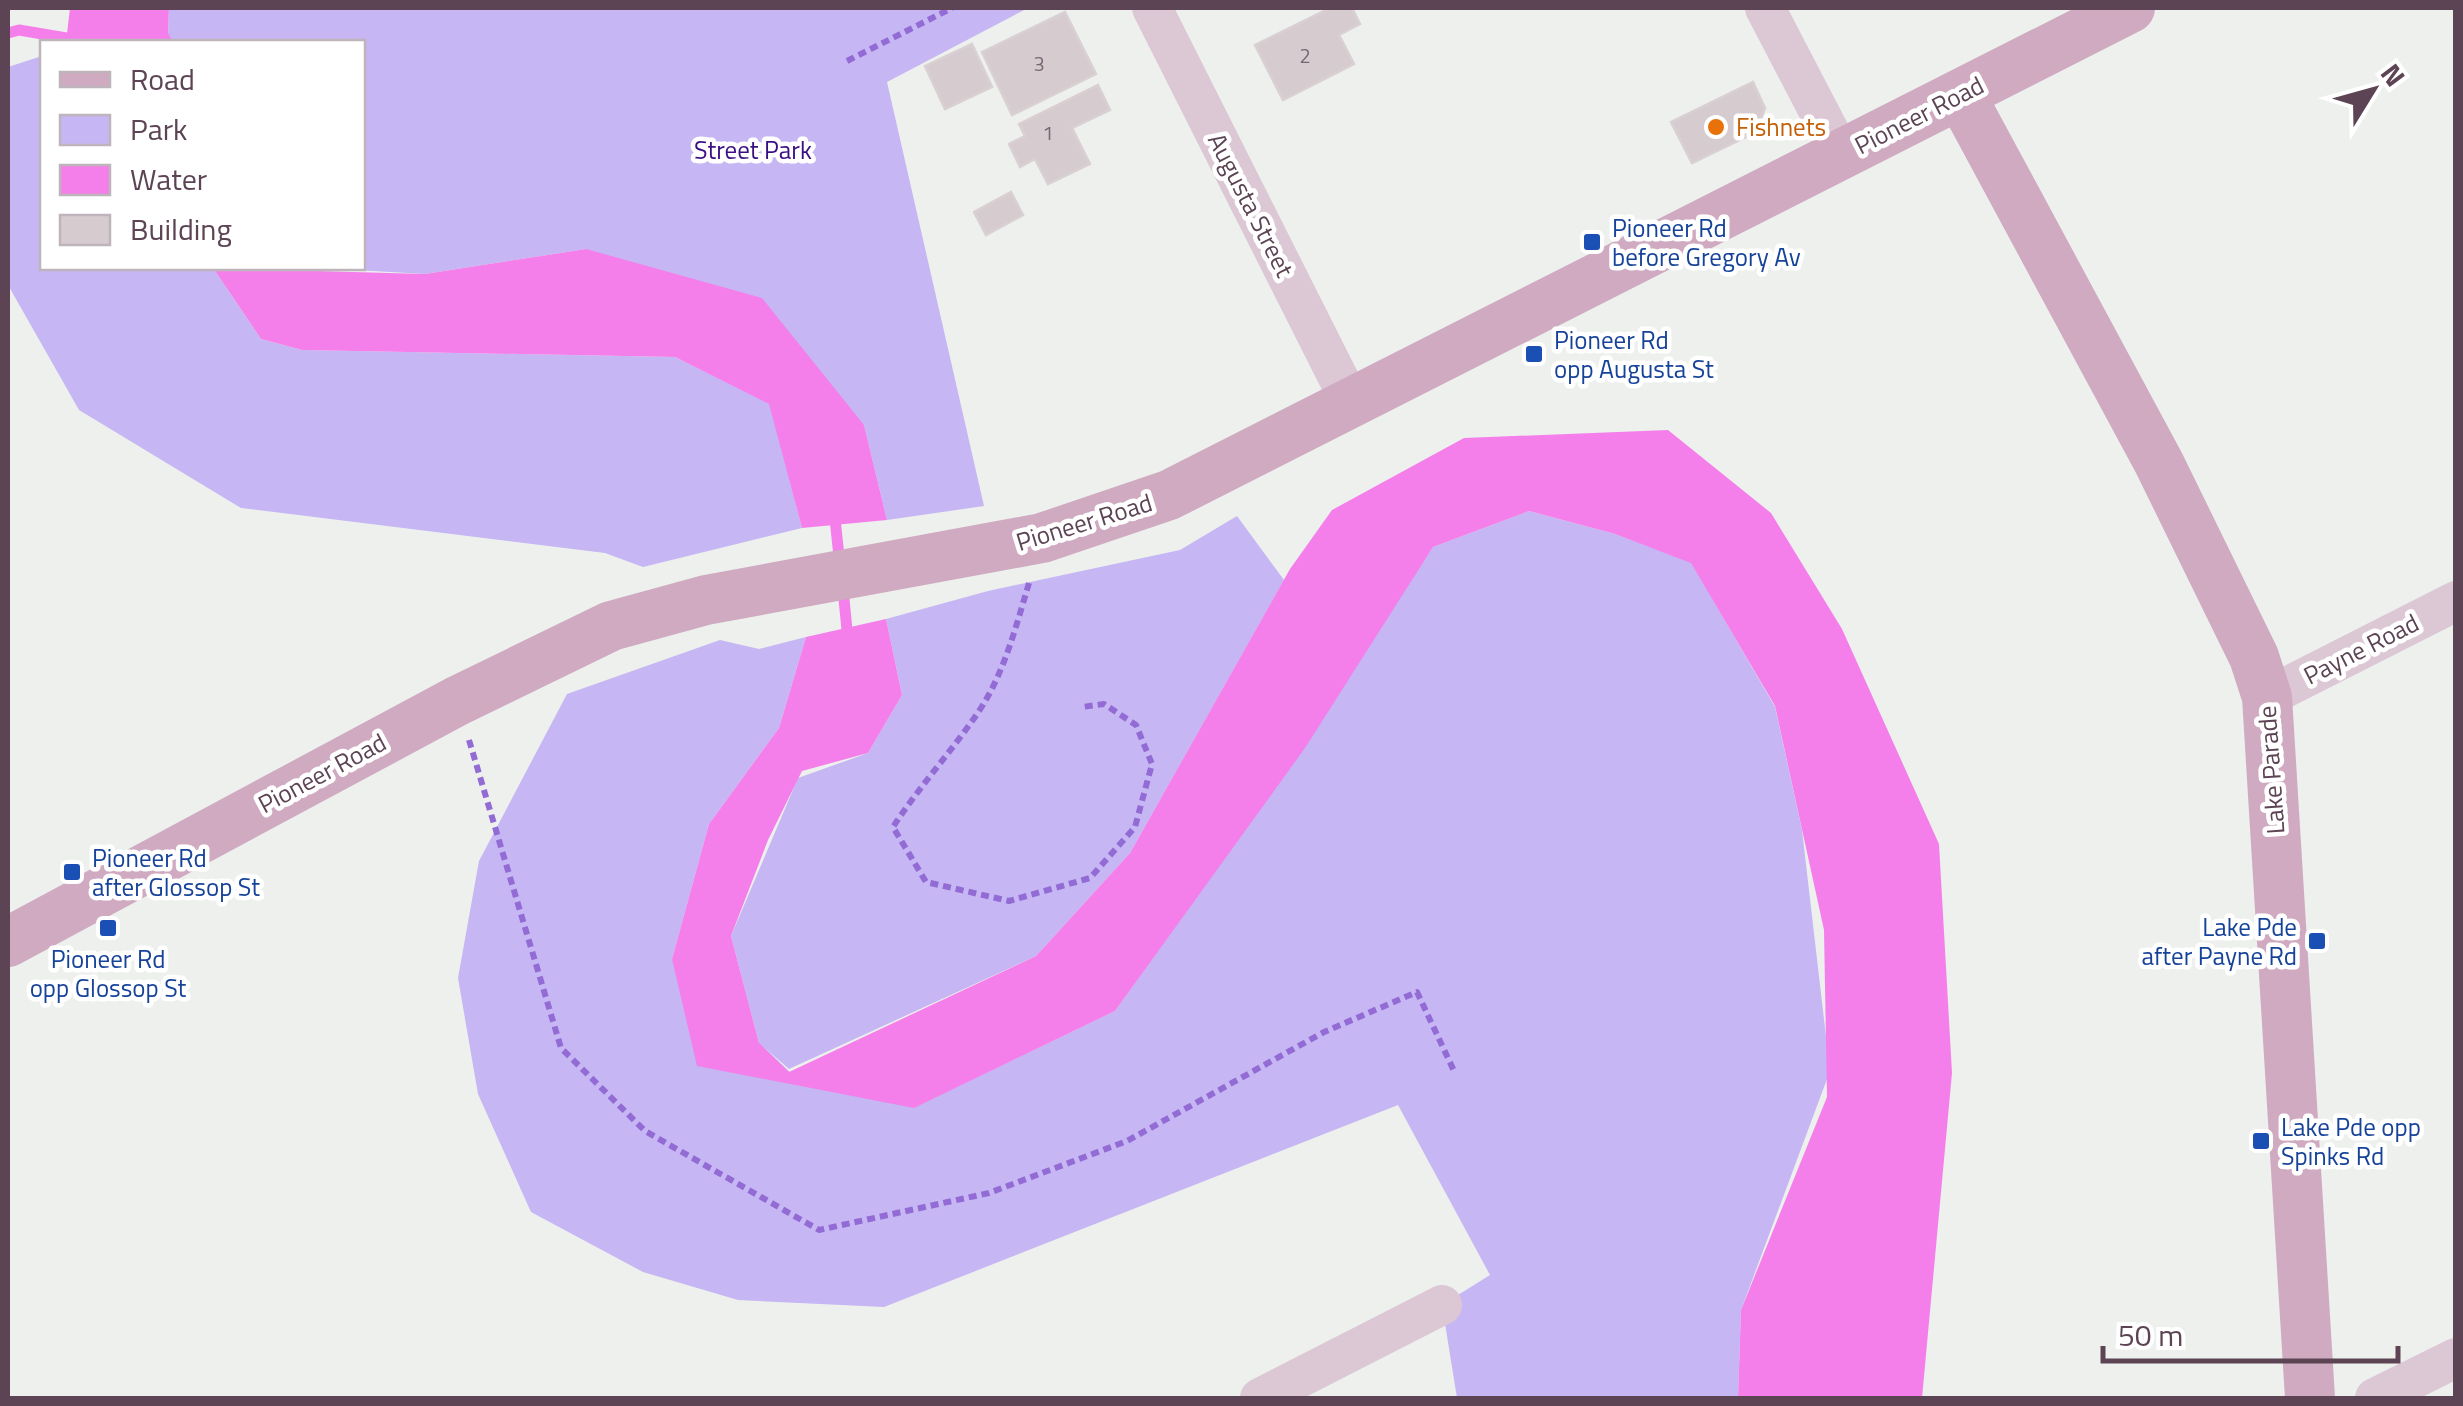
<svg xmlns="http://www.w3.org/2000/svg" width="2463" height="1406" font-family="'Titillium Web',sans-serif">
<rect width="100%" height="100%" fill="#edf0ed"/>
<!-- green -->
<path fill="#c6b6f3" d="M169,8H1028L887,82L984,506L887,520L864,425L586,249L425,274L321,268H362V42H173L168,34Z
M42,56V268H213L261,339L302,350L675,357L770,404L802,528L643,567L605,553L241,508L79,410L8,285V67Z
M1529,511L1615,534L1691,562L1775,707L1802,830L1830,1071L1741,1310L1738,1398H1457L1442,1305L1490,1275L1398,1105L884,1307L738,1300L643,1272L531,1212L478,1094L458,978L479,861L567,694L720,640L759,649L806,637L779,728L709,824L672,959L796,1078L915,1107L1115,1011L1211,877L1433,547Z
M1237,516L1284,580L1130,853L1036,956L789,1069L759,1043L731,936L798,778L868,753L902,695L886,619L988,591L1180,550Z"/>
<!-- water -->
<path fill="#f47fea" d="M70,8H169L168,33L173,42H66Z
M586,249L762,298L864,425L887,520L802,528L769,404L675,357L302,350L261,339L213,268L425,274Z
M1668,430L1771,513L1842,629L1939,844L1952,1073L1922,1398H1738L1741,1310L1827,1097L1824,930L1775,706L1691,563L1615,534L1529,511L1433,547L1305,748L1115,1011L914,1108L697,1066L672,959L709,824L779,728L806,637L886,619L902,695L868,753L802,771L768,840L731,936L759,1043L789,1072L1036,956L1130,853L1290,569L1332,510L1464,438Z"/>
<g fill="none" stroke-linecap="round" stroke-linejoin="round">
<!-- stream -->
<path stroke="#f47fea" stroke-width="11" d="M8,33L19,30L90,42
M834,509L840,566
M843,589L848,640"/>
</g>
<!-- building -->
<path fill="#d6ccd0" stroke="#d9d0d4" stroke-width="2.5" d="M1330,8H1352L1360,24L1339,35L1354,64L1283,100L1255,45Z
M1065,12L1096,74L1012,115L982,52Z
M972,44L992,87L945,109L925,66Z
M1753,82L1765,108L1756,132L1692,163L1671,122Z
M1098,85L1110,110L1072,128L1090,164L1048,184L1035,159L1020,167L1009,144L1025,136L1019,124Z
M1011,192L1023,215L986,235L974,212Z"/>
<g fill="none" stroke-linecap="round" stroke-linejoin="round">
<!-- path -->
<path stroke="#936bd4" stroke-width="6" stroke-dasharray="8 5" stroke-linecap="butt" d="M847,61L952,8
M1029,583C1016,626 1004,675 977,714C951,752 919,787 893,827L926,882L1009,901L1090,878L1135,827L1152,764L1136,725L1104,704L1082,707
M469,740L561,1048L645,1131L819,1230L989,1193L1127,1141L1324,1032L1417,992L1454,1071"/>
<!-- minor -->
<path stroke="#dcc8d5" stroke-width="40" d="M1152,8L1351,403
M1765,8L1841,154
M2267,697L2456,601
M1260,1398L1442,1305
M2375,1398L2456,1358"/>
<!-- major -->
<path stroke="#cfaac1" stroke-width="50" d="M1960,94L2159,463L2254,657L2267,697L2310,1398
M8,942L457,701L611,626L706,600L1042,538L1169,495L2130,8"/>
</g>
<!-- markers -->
<circle fill="#e8710a" stroke="#fff" stroke-width="4" cx="1716" cy="127" r="10"/>
<g fill="#1a4fb4" stroke="#fff" stroke-width="4">
<rect x="1582" y="232" width="20" height="20" rx="5"/>
<rect x="1524" y="344" width="20" height="20" rx="5"/>
<rect x="62" y="862" width="20" height="20" rx="5"/>
<rect x="98" y="918" width="20" height="20" rx="5"/>
<rect x="2307" y="931" width="20" height="20" rx="5"/>
<rect x="2251" y="1131" width="20" height="20" rx="5"/>
</g>
<g text-anchor="middle" dominant-baseline="central" stroke-width="9" stroke-linejoin="round" paint-order="stroke">
<!-- number labels -->
<g font-size="20" fill="#7a6673">
<text x="1305" y="55">2</text>
<text x="1039" y="63">3</text>
<text x="1048" y="132">1</text>
</g>
<!-- street labels -->
<g font-size="25" fill="#5c4454" stroke="#fff">
<text transform="translate(1919 115) rotate(-27)">Pioneer Road</text>
<text transform="translate(1251 205) rotate(63)">Augusta Street</text>
<text transform="translate(1084 522) rotate(-17)">Pioneer Road</text>
<text transform="translate(2361 649) rotate(-27)">Payne Road</text>
<text transform="translate(2271 770) rotate(-94)">Lake Parade</text>
<text transform="translate(322 773) rotate(-28)">Pioneer Road</text>
</g>
<!-- food labels -->
<g font-size="25" fill="#c56008" stroke="#fff" text-anchor="start">
<text x="1736" y="127">Fishnets</text>
</g>
<!-- park labels -->
<g font-size="25" fill="#3a0e84" stroke="#fff">
<text x="753" y="150">Street Park</text>
</g>
<!-- transit labels -->
<g font-size="25" fill="#164399" stroke="#fff" text-anchor="start">
<text x="1612" y="228">Pioneer Rd<tspan x="1612" dy="29">before Gregory Av</tspan></text>
<text x="1554" y="340">Pioneer Rd<tspan x="1554" dy="29">opp Augusta St</tspan></text>
<text x="92" y="858">Pioneer Rd<tspan x="92" dy="29">after Glossop St</tspan></text>
<text x="2297" y="927" text-anchor="end">Lake Pde<tspan x="2297" dy="29">after Payne Rd</tspan></text>
<text x="108" y="959" text-anchor="middle">Pioneer Rd<tspan x="108" dy="29">opp Glossop St</tspan></text>
<text x="2281" y="1127">Lake Pde opp<tspan x="2281" dy="29">Spinks Rd</tspan></text>
</g>
</g>
<!-- border -->
<rect width="2463" height="1406" fill="none" stroke="#5c4454" stroke-width="20"/>
<!-- legend -->
<rect x="40" y="40" width="325" height="230" fill="#ffffff" stroke="#beb4bb" stroke-width="2.5"/>
<rect x="60" y="72" width="50" height="15" fill="#cfaac1" stroke="#beb4bb" stroke-width="2.5"/>
<text x="130" y="90" font-size="30" fill="#5c4454">Road</text>
<rect x="60" y="115" width="50" height="30" fill="#c6b6f3" stroke="#beb4bb" stroke-width="2.5"/>
<text x="130" y="140" font-size="30" fill="#5c4454">Park</text>
<rect x="60" y="165" width="50" height="30" fill="#f47fea" stroke="#beb4bb" stroke-width="2.5"/>
<text x="130" y="190" font-size="30" fill="#5c4454">Water</text>
<rect x="60" y="215" width="50" height="30" fill="#d6ccd0" stroke="#beb4bb" stroke-width="2.5"/>
<text x="130" y="240" font-size="30" fill="#5c4454">Building</text>
<!-- north arrow -->
<g transform="translate(2373 90) rotate(53)" stroke="#ffffff" stroke-width="8" paint-order="stroke">
<path d="M0-8L18 38L0 25L-18 38Z" fill="#5c4454"/>
<text y="-15" font-size="28" font-weight="bold" text-anchor="middle" fill="#5c4454">N</text>
</g>
<!-- scale -->
<path d="M2103 1346v15h295v-15" fill="none" stroke="#5c4454" stroke-width="5"/>
<text x="2118" y="1346" font-size="30" fill="#5c4454" stroke="#ffffff" stroke-width="8" paint-order="stroke">50 m</text>
</svg>
